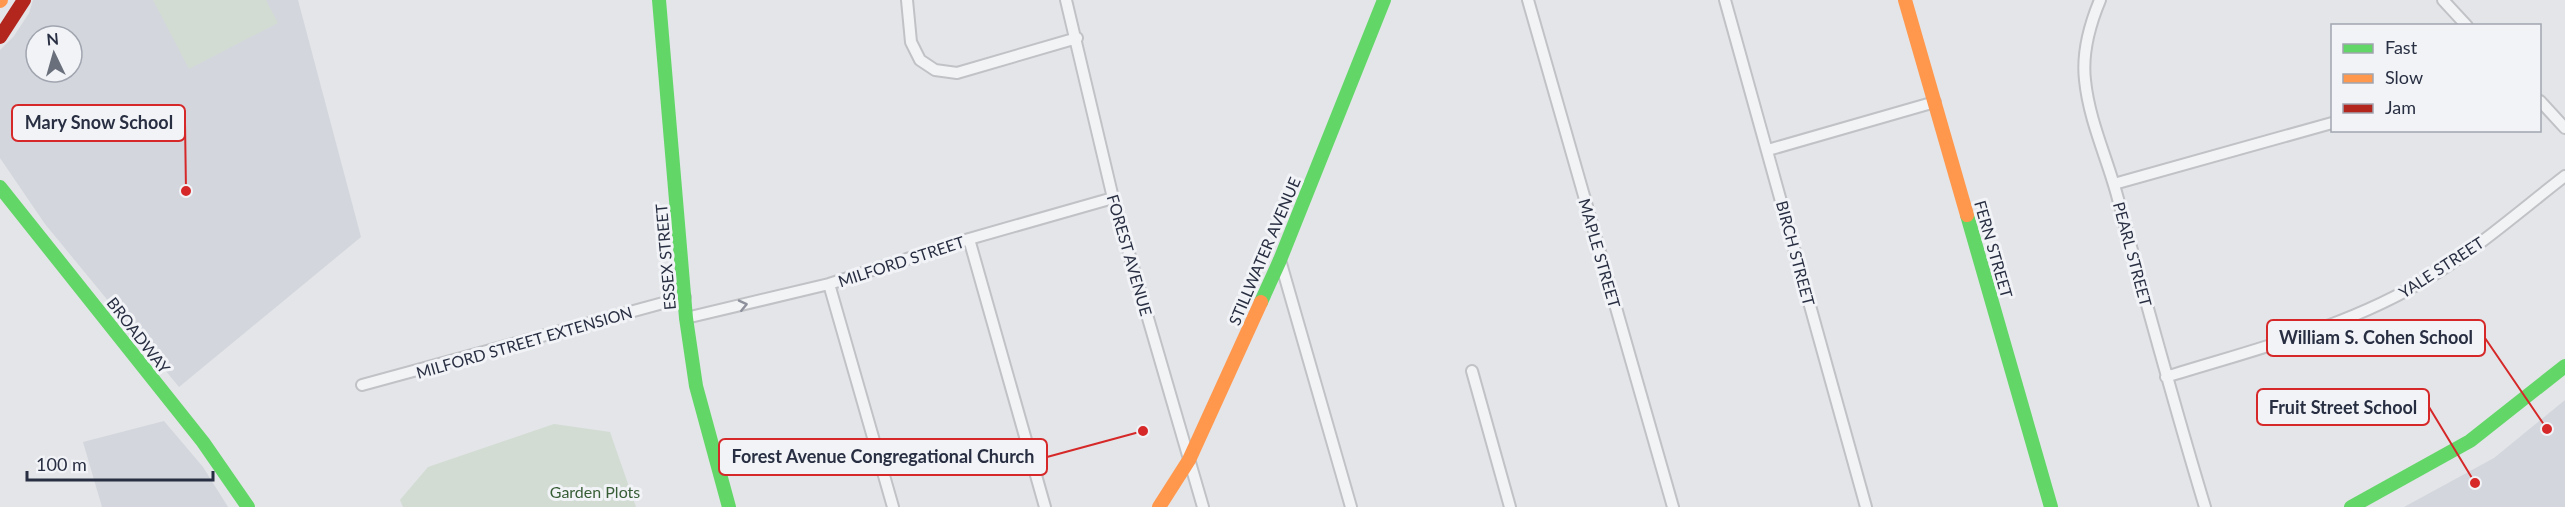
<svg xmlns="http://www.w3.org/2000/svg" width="2565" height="507" font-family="Lato,sans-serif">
<rect width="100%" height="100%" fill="#e3e5e8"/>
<!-- built -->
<path fill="#d3d6dd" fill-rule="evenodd" d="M33,0H298L361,237L179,387L45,224L0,158V50L14,36L29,13ZM36,36H72V72H36Z
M2565,400V507H2404L2494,458Z
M164,421L203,467L228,507H102L83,442Z"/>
<!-- green -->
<path fill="#d2dcd3" d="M153,0H266L278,23L189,69Z
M554,424L610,432L636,507H403L400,500L428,467Z"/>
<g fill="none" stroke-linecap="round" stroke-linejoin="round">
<!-- street casing -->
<g stroke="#c0c2c6" stroke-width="14">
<path id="street" d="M907,0L911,42L920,60L935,70L957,73L1077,38
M1066,0L1113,198L1203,507
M1528,0L1673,507
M1725,0L1866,507
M2100,0C2090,24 2082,54 2085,80C2089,121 2108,160 2118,199C2146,302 2174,405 2205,507
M2443,0L2467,26
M2540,101L2565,128
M1768,150L1935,102
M2114,184L2332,123
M969,239L1045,507
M1280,260L1351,507
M829,284L893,507
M686,318L829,284L969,239L1113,198
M1472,371L1510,507
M2166,377C2256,349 2349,327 2430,277C2478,248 2521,210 2565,176
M362,385L685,297"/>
</g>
<!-- street -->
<use href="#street" stroke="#f2f3f5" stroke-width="10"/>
<!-- fast -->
<path stroke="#63d668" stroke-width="14" d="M659,0L686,318L696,386L729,507
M0,187L203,442L248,507
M1967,215L2051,507
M1261,302L1280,260L1384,0
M2351,507L2470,441L2565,366"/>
<!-- slow -->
<path stroke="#ff974d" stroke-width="14" d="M1905,0L1967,215
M0,1L1,0
M1159,507L1189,460L1261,302"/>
<!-- jam -->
<path stroke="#b3261e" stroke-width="14" d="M0,37L24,0"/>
</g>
<!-- one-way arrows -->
<defs><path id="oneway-chevron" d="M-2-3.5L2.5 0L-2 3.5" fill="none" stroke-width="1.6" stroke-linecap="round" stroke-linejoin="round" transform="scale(1.5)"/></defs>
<use stroke="#8e919c" href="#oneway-chevron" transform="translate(743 305) rotate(-13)"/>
<g text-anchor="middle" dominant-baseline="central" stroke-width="6" stroke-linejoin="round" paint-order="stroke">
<!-- street labels -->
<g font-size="16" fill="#292f42" stroke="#f1f3f7">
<text transform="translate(1994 249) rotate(74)">FERN STREET</text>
<text transform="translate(1264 251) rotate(-67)">STILLWATER AVENUE</text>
<text transform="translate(1600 253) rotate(74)">MAPLE STREET</text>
<text transform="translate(1796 253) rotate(75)">BIRCH STREET</text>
<text transform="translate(2133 254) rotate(75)">PEARL STREET</text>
<text transform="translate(1130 255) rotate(74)">FOREST AVENUE</text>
<text transform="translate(665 257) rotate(-95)">ESSEX STREET</text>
<text transform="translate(901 261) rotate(-18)">MILFORD STREET</text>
<text transform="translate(2441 267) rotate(-33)">YALE STREET</text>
<text transform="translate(139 335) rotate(52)">BROADWAY</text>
<text transform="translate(524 342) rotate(-16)">MILFORD STREET EXTENSION</text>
</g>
<!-- park labels -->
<g font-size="16" fill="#385e36" stroke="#f1f3f7">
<text x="595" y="491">Garden Plots</text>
</g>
</g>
<!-- callouts -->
<path fill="none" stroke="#d62828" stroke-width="2" d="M186 191L185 123M2547 429L2485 338M2475 483L2429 407M1143 431L1047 457"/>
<g fill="#d62828" stroke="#f1f3f7" stroke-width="2">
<circle cx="186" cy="191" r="6"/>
<circle cx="2547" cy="429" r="6"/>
<circle cx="2475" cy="483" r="6"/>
<circle cx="1143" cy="431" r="6"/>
</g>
<g fill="#f1f3f7" stroke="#d62828" stroke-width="2">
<rect x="12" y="105" width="173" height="36" rx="6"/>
<rect x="2267" y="320" width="218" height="36" rx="6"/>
<rect x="2257" y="389" width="172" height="36" rx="6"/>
<rect x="719" y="439" width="328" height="36" rx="6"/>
</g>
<g font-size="18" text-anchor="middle" font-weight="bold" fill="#292f42">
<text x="99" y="129">Mary Snow School</text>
<text x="2376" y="344">William S. Cohen School</text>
<text x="2343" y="414">Fruit Street School</text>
<text x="883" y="463">Forest Avenue Congregational Church</text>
</g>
<!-- legend -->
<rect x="2331" y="24" width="210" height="108" fill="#f1f3f7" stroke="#a1a5af" stroke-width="1.5"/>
<rect x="2343" y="44" width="30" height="9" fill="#63d668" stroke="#a1a5af" stroke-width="1.5"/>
<text x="2385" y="54" font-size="18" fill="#292f42">Fast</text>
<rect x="2343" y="74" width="30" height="9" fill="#ff974d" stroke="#a1a5af" stroke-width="1.5"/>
<text x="2385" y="84" font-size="18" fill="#292f42">Slow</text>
<rect x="2343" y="104" width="30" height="9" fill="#b3261e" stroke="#a1a5af" stroke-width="1.5"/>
<text x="2385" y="114" font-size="18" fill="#292f42">Jam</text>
<!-- north arrow -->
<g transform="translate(54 54) rotate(355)"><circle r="28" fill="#f1f3f7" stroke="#a1a5af" stroke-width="1.5"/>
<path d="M0-4.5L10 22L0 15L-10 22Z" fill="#6a6f7c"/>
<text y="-9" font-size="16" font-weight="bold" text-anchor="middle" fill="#292f42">N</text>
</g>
<!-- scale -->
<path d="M27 471v9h186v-9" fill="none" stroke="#292f42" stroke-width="3"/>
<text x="36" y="471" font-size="18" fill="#292f42" stroke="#f1f3f7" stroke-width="4.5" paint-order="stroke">100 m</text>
</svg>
